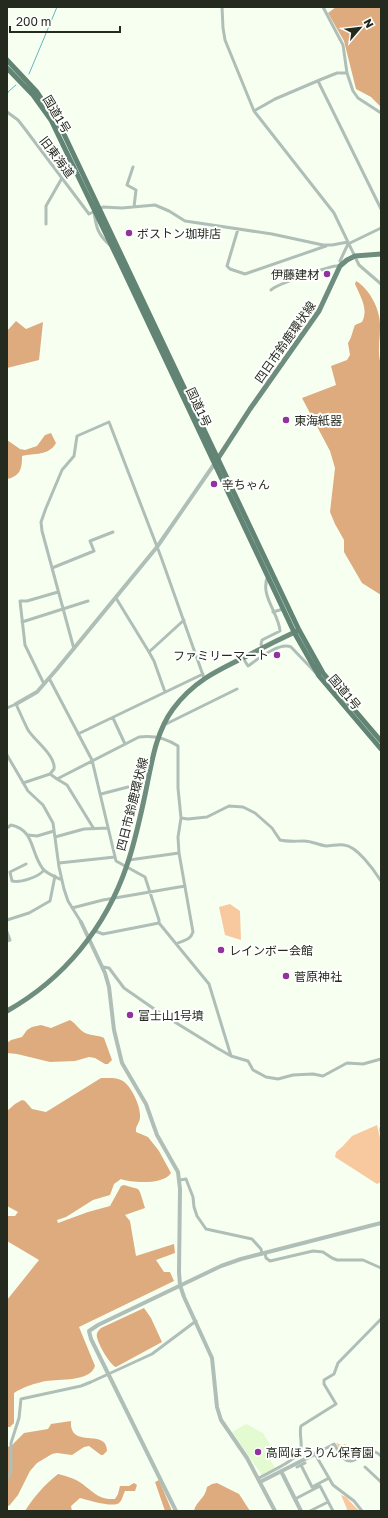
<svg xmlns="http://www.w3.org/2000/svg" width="388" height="1518" font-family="'Golos Text','Noto Sans JP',sans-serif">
<rect width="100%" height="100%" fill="#f7fff1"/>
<!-- built -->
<path fill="#e4fad1" d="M246,1424L263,1433L273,1449L267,1454L275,1468L262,1475L232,1432Z"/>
<!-- green -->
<path fill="#f8c99f" d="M230,904L240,911L241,940L225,935L219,907Z
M377,1125L381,1142V1182L377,1184L335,1157L336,1152L343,1146L352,1136Z
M336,1443L342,1445L346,1444L350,1459L343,1455Z
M341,1495L346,1497L359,1511H346L347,1509Z"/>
<!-- forest -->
<path fill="#ddab7d" d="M336,7H381V107L371,97L356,89L344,41L328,13Z
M356,281C370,289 381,311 380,327C380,342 377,351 381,365V595L362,583L344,552V540L335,524L330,512L335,468L330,451L302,398L336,385L331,366L347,360L350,355L348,343C352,337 352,332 355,325L362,322C369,309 360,296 355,284Z
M16,321L26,329L43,322L39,360L7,368V331Z
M51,433L56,443C49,456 34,453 22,456C22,468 21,476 7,479V440L20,449L25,450L37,446L45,435Z
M70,1020C77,1024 80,1032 88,1034C93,1036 99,1035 104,1038L112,1060L108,1064H105L95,1058L89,1057L75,1061L50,1062L17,1054L7,1053V1043L11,1040L22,1037L27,1030L32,1027L41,1025L51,1028Z
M101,1078C108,1078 117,1077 123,1081C132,1087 141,1107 140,1117C140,1123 135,1126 136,1132L148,1137L159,1151L171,1173C164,1185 132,1183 121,1179L114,1184L110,1195L93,1200L66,1217L57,1220L58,1223L88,1212L110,1206L121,1186L124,1185L138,1189L140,1192L145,1208L125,1215L130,1221L136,1256L174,1244L175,1253L156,1260L164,1272H170L174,1281L79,1327L95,1366C90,1382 59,1379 46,1381C36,1383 23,1387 14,1393V1423L10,1427H7V1300L39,1260L7,1241V1216H15L18,1212L7,1206V1111L15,1104L22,1100L25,1101L32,1109L46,1112Z
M144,1308L151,1318L162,1342L116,1367C110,1365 98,1344 97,1337C96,1333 98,1331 101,1328Z
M71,1421C69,1450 107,1427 107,1451L103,1455H101L89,1446L84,1447L72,1455L57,1453L52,1454L37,1463L30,1471L18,1495L9,1506L7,1505V1447L11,1446L24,1433L48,1429L51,1424Z
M58,1474C66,1476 74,1478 81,1483C94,1492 98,1500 115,1499L118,1494L120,1486H129L134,1483L137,1485L135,1491H125C123,1495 122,1501 119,1503C113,1508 88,1500 80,1498L71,1506L72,1511H25C34,1497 44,1485 58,1474Z
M159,1480L172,1511H165L155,1482Z
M217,1483L239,1494L250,1511H194C196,1501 205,1499 207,1487L212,1484Z"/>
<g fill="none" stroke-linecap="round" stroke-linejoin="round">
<!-- stream -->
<path stroke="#60b8ba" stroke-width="1" d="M29,74L57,7
M7,94L9,91L16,85"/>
<!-- minor -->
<path stroke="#afbfb7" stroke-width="3" d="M222,7L223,28L225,40L254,111L334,213L359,265L381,284
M323,7L343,45L347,73L353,91L358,98L381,113
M318,81L381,209
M254,111L275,99L322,79L337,73H347
M7,112L18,120L25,129L89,214L103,207L122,208L155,205L169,211L185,221L272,234L323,245H332L348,242
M133,167L127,185L136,190L134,207
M94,212C96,227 98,235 110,245
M46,224V206L62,178
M238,229L227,266L230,269L245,274L326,246
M342,264L340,261L348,244L381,228
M271,290C275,285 334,264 340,266
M52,568L94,551L90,541L113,532
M116,598L149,652
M273,612L283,609
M22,622L88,601
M263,648L261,644L262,640L280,631C279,613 259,595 268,576
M74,649L42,531L41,522L46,508L62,470L74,456L77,436L109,422L161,557L204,678
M243,658L248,666C258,659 279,642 291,647L315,672
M49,678L92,760L116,861L145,877L159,920V923L209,984L231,1056
M44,684L25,645L20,601H27L58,592
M165,692L154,661L149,652L184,620
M16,704C20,713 24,722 28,730C35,741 56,756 54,769L50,774L57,779L139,737C153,735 166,738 178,746V788L181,818L178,837L179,853L193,932C190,941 183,940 176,944
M7,708L16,704
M113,718L125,744
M164,725L237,689
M78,734L203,674
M7,755L28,791L43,805L53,823L59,867L64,889L68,901L81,922
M57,779L67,785L94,829
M23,783L50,774
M101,794L128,787
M181,818L188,819L207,817L229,806L243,807L255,813L272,828L280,840C288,842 296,841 304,841C312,841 318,845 326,846C332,846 338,844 344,845C357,846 374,870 381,881
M7,828L11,825C35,830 30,852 43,869C47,874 56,877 62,880
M28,835L37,836L54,831
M55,837L84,829L108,828
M129,860L179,853
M59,863L115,857
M26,864L10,872L12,881C20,883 39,877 44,870
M72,908L103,900L185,886
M7,920L29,913L50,901L55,876
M95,931L103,934L159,923
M7,932L10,940L7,941
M103,967L109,968L124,988L160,1013L217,1048L231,1056L248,1061L253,1070L266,1077L278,1079L293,1075L313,1074L323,1076L347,1063L363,1064L381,1059
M381,1128V1131
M180,1180L186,1179L193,1197L194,1207L197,1216L206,1229L252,1239L261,1249L262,1254
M265,1253L266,1258L270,1261L313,1251L323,1252L332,1258L337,1260H363L381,1268
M301,1465L312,1487L329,1478
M297,1467L305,1463
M365,1467L381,1482
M7,1478L10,1475L11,1469V1443L19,1418L21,1399L81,1386L91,1382L152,1354L196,1321
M259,1478C269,1472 299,1460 301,1448C302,1441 299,1433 301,1426L336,1404L324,1384V1380L334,1374L338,1363L381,1319
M295,1499L320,1486L333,1511
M310,1511L328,1502
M362,1511L354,1501L333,1485L315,1454L334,1444C337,1448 339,1454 343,1458C356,1470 366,1441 381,1456"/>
<!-- tertiary -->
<path stroke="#afbfb7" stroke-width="4" d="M16,704L37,692L57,669L157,547L215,463
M81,922L105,973L109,987L114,1030L122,1063L146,1104L157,1135L178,1172L180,1189L179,1272L180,1285L184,1297L212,1358L217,1407L221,1420L247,1458L275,1511
M281,1471L301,1511
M260,1482L315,1454
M176,1511L91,1339L89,1331L98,1325L221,1266L241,1259L381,1223"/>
<!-- primary -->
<path stroke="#6e8d7e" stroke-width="5" d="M217,460L250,409L319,311L340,266L347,260L355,256L381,254
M7,1011C64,979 106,927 127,865C135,842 140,818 145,795C151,767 155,733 173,709C193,682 216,671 245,657C262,648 280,639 297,631"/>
<!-- trunk -->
<path stroke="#628474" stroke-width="5" d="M7,60L37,92L62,130L299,630L323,673L381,741
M7,68L33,95L51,120L119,261L294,632L319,676L381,749"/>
</g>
<!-- markers -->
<g fill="#91339d" stroke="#fff" stroke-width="1.5">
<circle cx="129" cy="233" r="4"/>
<circle cx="327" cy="274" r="4"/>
<circle cx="286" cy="420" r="4"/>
<circle cx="214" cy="484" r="4"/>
<circle cx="277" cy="655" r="4"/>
<circle cx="221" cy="950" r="4"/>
<circle cx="286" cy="976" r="4"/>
<circle cx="130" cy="1015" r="4"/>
<circle cx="258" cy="1452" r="4"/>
</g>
<g text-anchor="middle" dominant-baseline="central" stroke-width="4" stroke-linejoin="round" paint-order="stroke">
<!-- street labels -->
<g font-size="12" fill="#242b1e" stroke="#fff">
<text transform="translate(57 114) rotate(59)">国道1号</text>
<text transform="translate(57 157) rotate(53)">旧東海道</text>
<text transform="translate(285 342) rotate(-55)">四日市鈴鹿環状線</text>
<text transform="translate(199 407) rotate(65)">国道1号</text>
<text transform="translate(345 692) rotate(50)">国道1号</text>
<text transform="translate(132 804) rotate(-76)">四日市鈴鹿環状線</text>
</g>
<!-- poi labels -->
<g font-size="12" fill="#242b1e" stroke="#fff" text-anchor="start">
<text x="137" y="233">ボストン珈琲店</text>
<text x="319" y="274" text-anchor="end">伊藤建材</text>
<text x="294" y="420">東海紙器</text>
<text x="222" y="484">辛ちゃん</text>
<text x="269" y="655" text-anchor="end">ファミリーマート</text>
<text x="229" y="950">レインボー会館</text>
<text x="294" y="976">菅原神社</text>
<text x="138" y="1015">富士山1号墳</text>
<text x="266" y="1452">高岡ほうりん保育園</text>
</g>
</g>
<!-- border -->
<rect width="388" height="1518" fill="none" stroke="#242b1e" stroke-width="16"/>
<!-- north arrow -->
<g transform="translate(360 28) rotate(62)" stroke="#ffffff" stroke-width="3" paint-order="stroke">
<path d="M0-3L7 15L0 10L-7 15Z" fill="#242b1e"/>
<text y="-6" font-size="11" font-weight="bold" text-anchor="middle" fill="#242b1e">N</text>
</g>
<!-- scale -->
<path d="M10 26v6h110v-6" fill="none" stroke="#242b1e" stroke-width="2"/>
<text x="16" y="26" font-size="12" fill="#242b1e" stroke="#ffffff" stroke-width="3" paint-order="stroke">200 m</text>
</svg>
